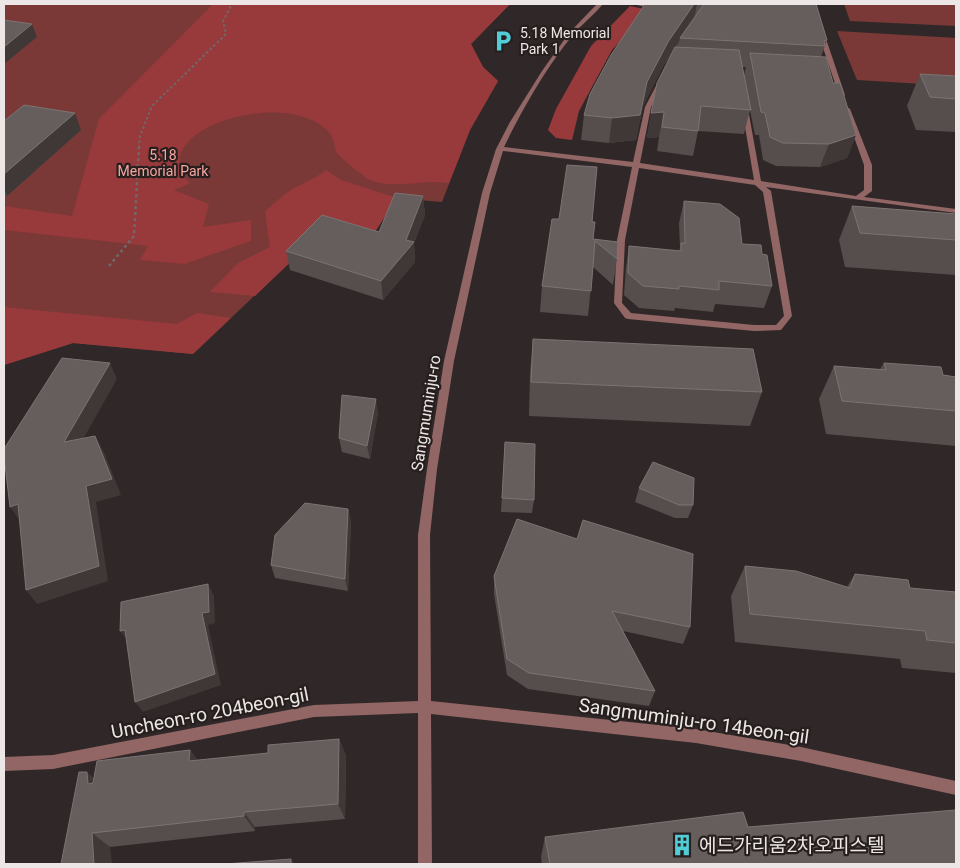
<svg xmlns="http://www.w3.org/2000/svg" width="960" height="868" font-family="Roboto,'Noto Sans KR',sans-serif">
<rect width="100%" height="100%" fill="#302828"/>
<!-- green -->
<path fill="#7a3937" d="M4,4H510L471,44L483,67L498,81L470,130L442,202L397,198L369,241L324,230L193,354L73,343L4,365Z
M844,4H956V26L850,21Z
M837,31L956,38V86L857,80Z"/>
<!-- forest -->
<path fill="#983a3b" d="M213,4H510L471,44L483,67L498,81L470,130L449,183C423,179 395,190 370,180C364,177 342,159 337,153C333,147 336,138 327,130C296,100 217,112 189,141C176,154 176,171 190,183L174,190L209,204L203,227L251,220V241L184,264L140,260L148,246L4,230V206L72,216L99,119Z
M630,6L649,10L612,50L579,111L572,140L556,138L548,130L556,109L591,46Z
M326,170L341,180L397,198L369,241L324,230L255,296L210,292L238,263L270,247L265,211C273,205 284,194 291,190C303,183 315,179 326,170Z
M4,307L177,324L197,313L231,318L193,354L73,343L4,365Z"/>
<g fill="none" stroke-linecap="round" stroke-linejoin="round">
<!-- path-far1 -->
<path stroke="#6f6868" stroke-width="2" stroke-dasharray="2.5 2.5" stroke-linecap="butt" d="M139,148L140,136L152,106L226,34L223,21L232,4"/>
<!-- path -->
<path stroke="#6f6868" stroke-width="2.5" stroke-dasharray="3 3" stroke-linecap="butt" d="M109,266L134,236L139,147"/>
<!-- minor -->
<path fill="#926664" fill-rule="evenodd" d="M597,4H603C594,15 582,24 573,35C547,66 522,110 504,147L633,162L645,107L658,82L661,80L664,82L651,107L640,163L754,180L742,109L745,107L748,109L761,181L856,196L864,190V165L844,109L847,107L850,109L872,165V191L864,197L956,209V213L766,187L771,191L792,316L781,330L754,331L628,319L625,318L614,303L617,240L632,167L503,151L490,193L454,361L437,469L430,535L431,701L696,729L801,747L956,781V795L801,761L696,743L431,714L432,864H418V713L314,717L53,769L4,771V757L53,755L314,705L418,701V535L427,469L444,361L482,193L496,149L510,122L542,71L569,33ZM639,168L755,185L763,192L784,316L776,325H754L631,313L622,303L625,240Z
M634,4H644L659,8L656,10Z
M821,31L824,33L845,95L844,96L839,95L818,33Z"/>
</g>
<!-- wall -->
<path fill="#554e4d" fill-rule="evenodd" d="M645,4H816L827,40L821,57L856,135L847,158L820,167L776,166L763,160L759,135H755L750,110L744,134L698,131L693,156L657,151L659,137L647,138L651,113L674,51L663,66L643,106L636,140L609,143L581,140L584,115ZM742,67H746L744,75Z
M920,74L956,76V132L916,130L907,106Z
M4,121L81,130L7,196L4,195Z
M423,196L425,215L414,243L415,262L383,300L290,270L286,251L379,232Z
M684,201L742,244L762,254L772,286L764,308L715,304L713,312L675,308L674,311L639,308L624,295L626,268L629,246L679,251L680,248L679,223Z
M852,206L956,214V275L845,267L839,240Z
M592,222L593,239L617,259L613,285L593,267L588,316L540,312L542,286Z
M533,339L762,392L750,426L529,416L530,373Z
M884,363L943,375L956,377V446L826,434L819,399L834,366L880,369Z
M378,412L370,459L342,452L339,438Z
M505,442L534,500L532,513L501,512Z
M639,488L693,505L688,518H675L635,502Z
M348,509L351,522L348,591L275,578L271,565Z
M745,566L847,587L855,574L910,588L956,592V673L902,668L900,659L735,642L731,596Z
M494,576L690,627L683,644L623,631L655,691L649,706L528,689L507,675L494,594Z
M339,739L346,756L345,819L255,827V831L110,847L61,864L94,779L190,750L197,760L268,753Z
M748,827L956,864H542L541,857L545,837Z"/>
<!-- shaded-wall -->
<path fill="#403837" d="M694,4H697L694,20L680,38L679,42L663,66L643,106L636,140L609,143L612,118L647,82L668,42Z
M32,24L37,37L4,64V47Z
M664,112L659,137L647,138L651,113Z
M75,113L81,130L7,196L4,189V174Z
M856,135L847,158L820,167L829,144Z
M423,196L425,215L414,243L415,262L383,300L381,281L406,240Z
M110,363L117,379L73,457L64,442Z
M376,399L378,412L370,459L367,446Z
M95,436L104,452L121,495L96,502L108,581L37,604L26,590L86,486Z
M18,504L21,522L10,507Z
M348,509L351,522L348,591L345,579Z
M208,584L214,596L215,623L208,625L221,685L143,712L135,702Z
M125,630L129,642L120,631Z
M339,739L346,756L345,819L338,804Z
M190,750L203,767L189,761Z
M87,772L105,789L88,784Z
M244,812L255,827V831L244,816Z
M92,833L110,847L112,864H94Z
M291,859L295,864H291Z"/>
<!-- building -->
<path fill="#665e5d" stroke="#7b7472" d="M645,4H694L668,42L647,82L640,115L612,118L584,115L590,94L611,55Z
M704,4H816L827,40L824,41L825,46L680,38Z
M4,20L32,24L4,47Z
M675,47L739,50L751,110L701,106L698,131L662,127L664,112L651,113L657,83Z
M750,53L826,57L833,83H840L856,135L829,144L783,143L770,137L765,113L761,112Z
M920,74L956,76V99L930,97Z
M24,105L75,113L4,174V121Z
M567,165L597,167L592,222H595L593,239L618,242L617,259L595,241L591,291L542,286L552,219H559Z
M395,193L423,196L406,240L414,242L381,281L286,251L322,215L379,232Z
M684,201L720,204L739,218L742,244L761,245L762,254L767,255L772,286L719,281V290L679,286V289L643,286L628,273L629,246L681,251V243H685Z
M852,206L956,214V240L860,233Z
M533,339L753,349L762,392L531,382Z
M62,358L110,363L64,442L95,436L112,479L86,486L99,566L26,590L18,504L10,507L4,456V449Z
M884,363L941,367L943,375L956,377V411L842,401L834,366L886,370Z
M342,395L376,399L367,446L339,438Z
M505,442L535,444L534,500L502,498Z
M653,462L694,478L693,505H679L639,488Z
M305,503L348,509L345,579L271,565L275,535Z
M517,519L577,539L583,520L693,554L690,627L612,611L655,691L529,673L507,659L494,576Z
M745,566L796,571L850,588L855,574L908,580L910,588L956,592V643L927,640L925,631L750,614Z
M208,584L209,612L202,613L215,674L135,702L125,630L120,631L121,602Z
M339,739L338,804L244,812V816L92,833L94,864H61L79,772H87L88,784L93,783L97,761L190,750L189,761L268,753V745Z
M956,810V864H550L545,837L743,812L748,827Z
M291,859V864H225Z"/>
<!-- icons -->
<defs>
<g id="parking-bare" transform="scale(1.725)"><path d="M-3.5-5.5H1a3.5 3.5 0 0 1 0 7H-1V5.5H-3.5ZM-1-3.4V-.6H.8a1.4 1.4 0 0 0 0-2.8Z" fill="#52ccd6" stroke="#261f1e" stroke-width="2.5" paint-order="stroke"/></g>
<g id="building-bare" transform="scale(1.725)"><path d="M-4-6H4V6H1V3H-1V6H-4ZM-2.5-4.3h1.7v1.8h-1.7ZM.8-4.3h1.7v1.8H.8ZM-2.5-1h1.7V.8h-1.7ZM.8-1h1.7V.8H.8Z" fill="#52ccd6" stroke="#261f1e" stroke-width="2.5" paint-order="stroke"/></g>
</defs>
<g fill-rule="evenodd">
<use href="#parking-bare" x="503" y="41"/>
<use href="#building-bare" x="682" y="845"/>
</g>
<g text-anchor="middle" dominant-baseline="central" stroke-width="4.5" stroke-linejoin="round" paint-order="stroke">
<!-- far-poi labels -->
<g font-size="14" fill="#ece7e6" stroke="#261f1e" text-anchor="start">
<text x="520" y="33">5.18 Memorial<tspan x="520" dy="16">Park 1</tspan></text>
</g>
<!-- far-park labels -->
<g font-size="14" fill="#f5a6a2" stroke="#261f1e">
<text x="163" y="155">5.18<tspan x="163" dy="16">Memorial Park</tspan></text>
</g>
<!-- street labels -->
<g font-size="16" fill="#ece7e6" stroke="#261f1e">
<text transform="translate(426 413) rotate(-81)">Sangmuminju-ro</text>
</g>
<!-- near-street labels -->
<g font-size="19" fill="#ece7e6" stroke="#261f1e">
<text transform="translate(210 713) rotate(-11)">Uncheon-ro 204beon-gil</text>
<text transform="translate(694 721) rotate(8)">Sangmuminju-ro 14beon-gil</text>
</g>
<!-- near-poi labels -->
<g font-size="19" fill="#ece7e6" stroke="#261f1e" text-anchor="start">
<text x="699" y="845">에드가리움2차오피스텔</text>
</g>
</g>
<!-- border -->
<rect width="960" height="868" fill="none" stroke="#ece7e6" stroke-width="10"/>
</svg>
